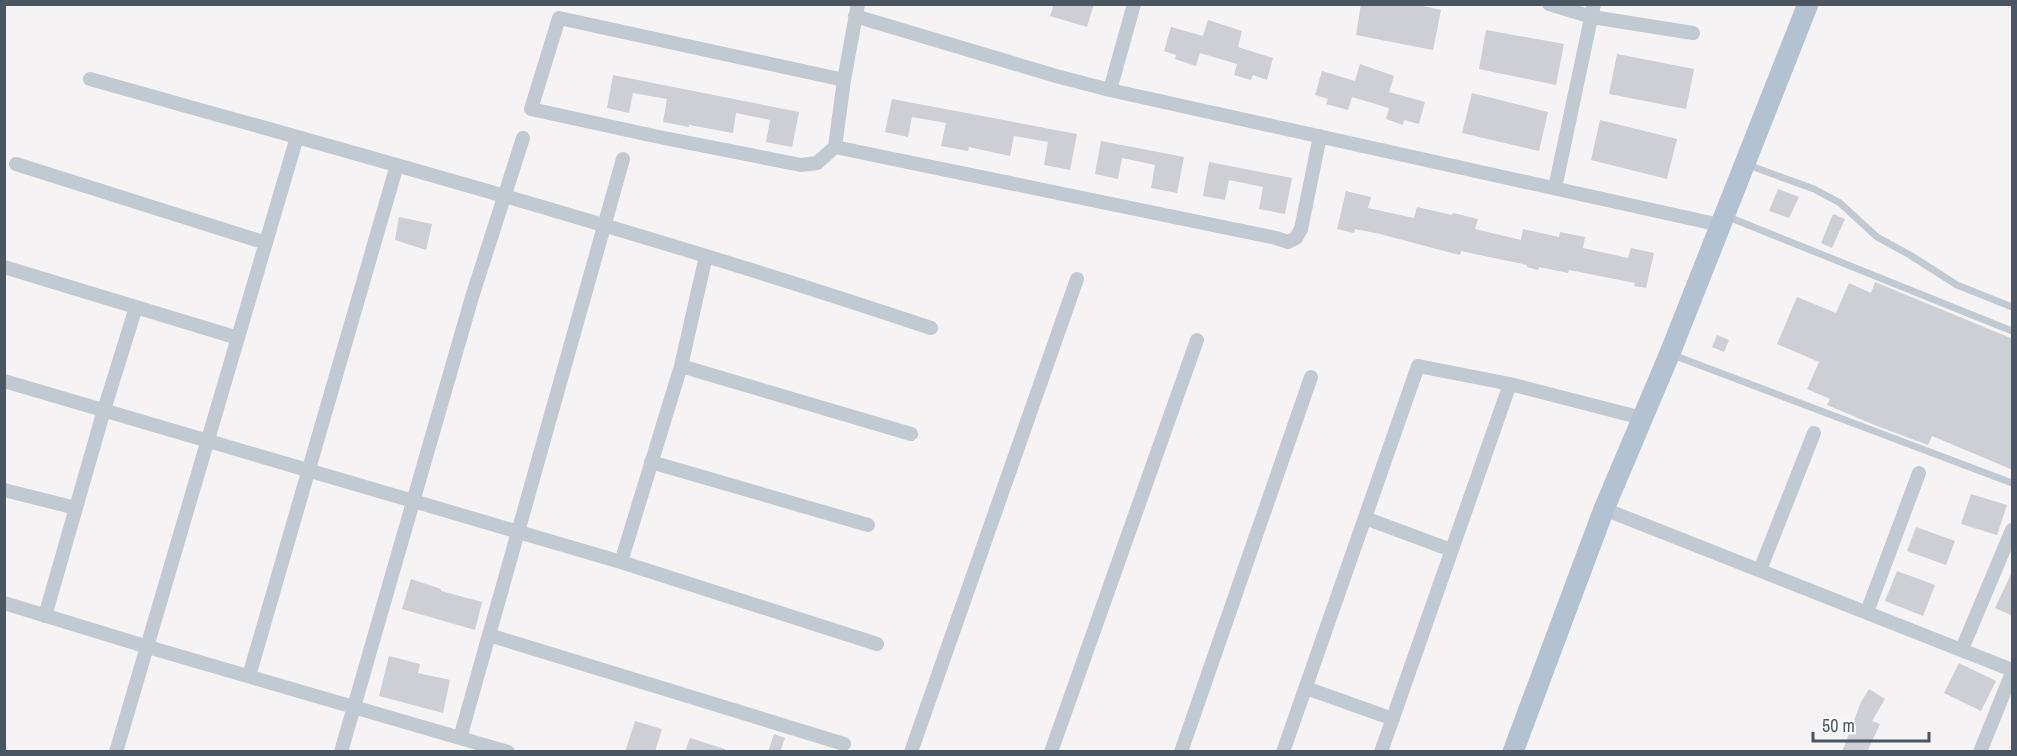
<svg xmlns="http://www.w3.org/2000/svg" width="2017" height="756" font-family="'Archivo Narrow',sans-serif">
<rect width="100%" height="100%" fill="#f5f3f3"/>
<!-- building -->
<path fill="#cdcfd5" d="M1054,4H1094L1087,27L1050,16Z
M1361,4H1414L1441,10L1433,50L1356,35Z
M1208,20L1242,31L1238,47L1273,58L1267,80L1253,75L1251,80L1234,75L1237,64L1200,53L1196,66L1175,59L1176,55L1164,51L1171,27L1203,36Z
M1486,30L1564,44L1556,85L1479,69Z
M1617,54L1694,69L1686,109L1609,94Z
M1360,64L1394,76L1389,92L1425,102L1419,124L1404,120L1403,125L1386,119L1389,108L1352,97L1348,110L1326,104L1328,99L1315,95L1322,71L1355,81Z
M613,75L799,112L792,147L766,142L770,120L736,113L733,133L689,125V127L663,122L667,99L633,93L629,113L607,108Z
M1472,93L1548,112L1539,151L1462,133Z
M892,99L1077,134L1070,170L1044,165L1048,142L1014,136L1010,156L969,147L968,151L941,146L946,123L912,117L908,137L885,132Z
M1600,120L1677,139L1667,179L1591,160Z
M1101,141L1184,157L1177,193L1151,188L1155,165L1122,158L1118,179L1095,174Z
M1209,162L1292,178L1285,214L1259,209L1263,187L1229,180L1225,200L1203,196Z
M1778,189L1799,197L1789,218L1769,211Z
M1346,191L1371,197L1368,208L1414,218L1417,207L1452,215L1453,213L1478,219L1475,229L1521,240L1523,229L1559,237L1560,232L1585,237L1583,248L1628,258L1631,248L1654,253L1646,288L1634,286L1635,283L1569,270L1568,273L1539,267L1538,270L1527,267V265L1461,251L1460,255L1444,251L1380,234L1355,229L1354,233L1337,229Z
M1833,214L1845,219L1832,248L1821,243Z
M399,217L432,224L426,250L395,240Z
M1875,282L2013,339V470L1932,436L1928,445L1877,426L1827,405L1830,399L1807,389L1819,362L1777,344L1797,297L1836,313L1849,283L1871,293Z
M1717,335L1729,340L1724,352L1712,347Z
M1971,494L2007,505L1997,535L1961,524Z
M1916,527L1955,541L1946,565L1907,551Z
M2013,570V616L1995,608Z
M1897,571L1935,585L1923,616L1885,601Z
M411,579L441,589V591L482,602L475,630L402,609Z
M389,656L420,664L418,673L450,680L443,713L379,696Z
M1959,663L1996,681L1981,711L1944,693Z
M1869,689L1885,699L1872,721L1880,724L1867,752H1842L1861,702Z
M635,721L662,729L655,752H625Z
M774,734L785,738L780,752H768Z
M690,738L725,749V752H685Z"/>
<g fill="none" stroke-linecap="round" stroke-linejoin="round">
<!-- lane -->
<path stroke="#c1cad2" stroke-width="7" d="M1748,165L1814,189L1840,203L1877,237L1910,255L1957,285L2012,307
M1726,216L2012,331
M1673,355L2012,483"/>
<!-- street -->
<path stroke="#c1cad2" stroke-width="14" d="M1549,4L1592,17L1693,33
M855,16L1056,76L1110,90L1720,225
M90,79C372,158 654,235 931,328
M844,80L858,4
M1110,90L1134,4
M835,147L817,163L801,165L659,137L531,109L559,18L844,80L835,147L1276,238L1288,242L1296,238L1301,229L1320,136
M16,164L266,243
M1555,188L1594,4
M4,267L238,338
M681,366L911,434
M4,381L621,562L877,644
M651,462L868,525
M4,490L76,508
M1604,509L2012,670
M1365,518L1451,550
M621,562L681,366L706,256
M1760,570L1814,433
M4,603L148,647L508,752
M1867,612L1919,473
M45,616L104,410L136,307
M489,635L844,744
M1962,649L2012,530
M249,676L397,165
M1306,688L1393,719
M460,738L623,159
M116,752L297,137
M341,752L472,297L523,138
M911,752L1077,279
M1051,752L1197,340
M1181,752L1311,377
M1283,752L1418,366L1510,384L1642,418
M1381,752L1510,384
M1980,752L2012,673"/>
<!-- primary -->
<path stroke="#b3c2d1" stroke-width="21" d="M1513,752L1604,509L1670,353L1808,4"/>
</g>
<!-- border -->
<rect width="2017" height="756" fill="none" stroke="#4a5661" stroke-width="12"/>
<!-- scale -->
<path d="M1813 732v9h116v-9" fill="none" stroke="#4a5661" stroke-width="3"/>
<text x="1822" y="732" font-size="18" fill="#4a5661" stroke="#ffffff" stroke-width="4.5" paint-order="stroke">50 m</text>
</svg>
